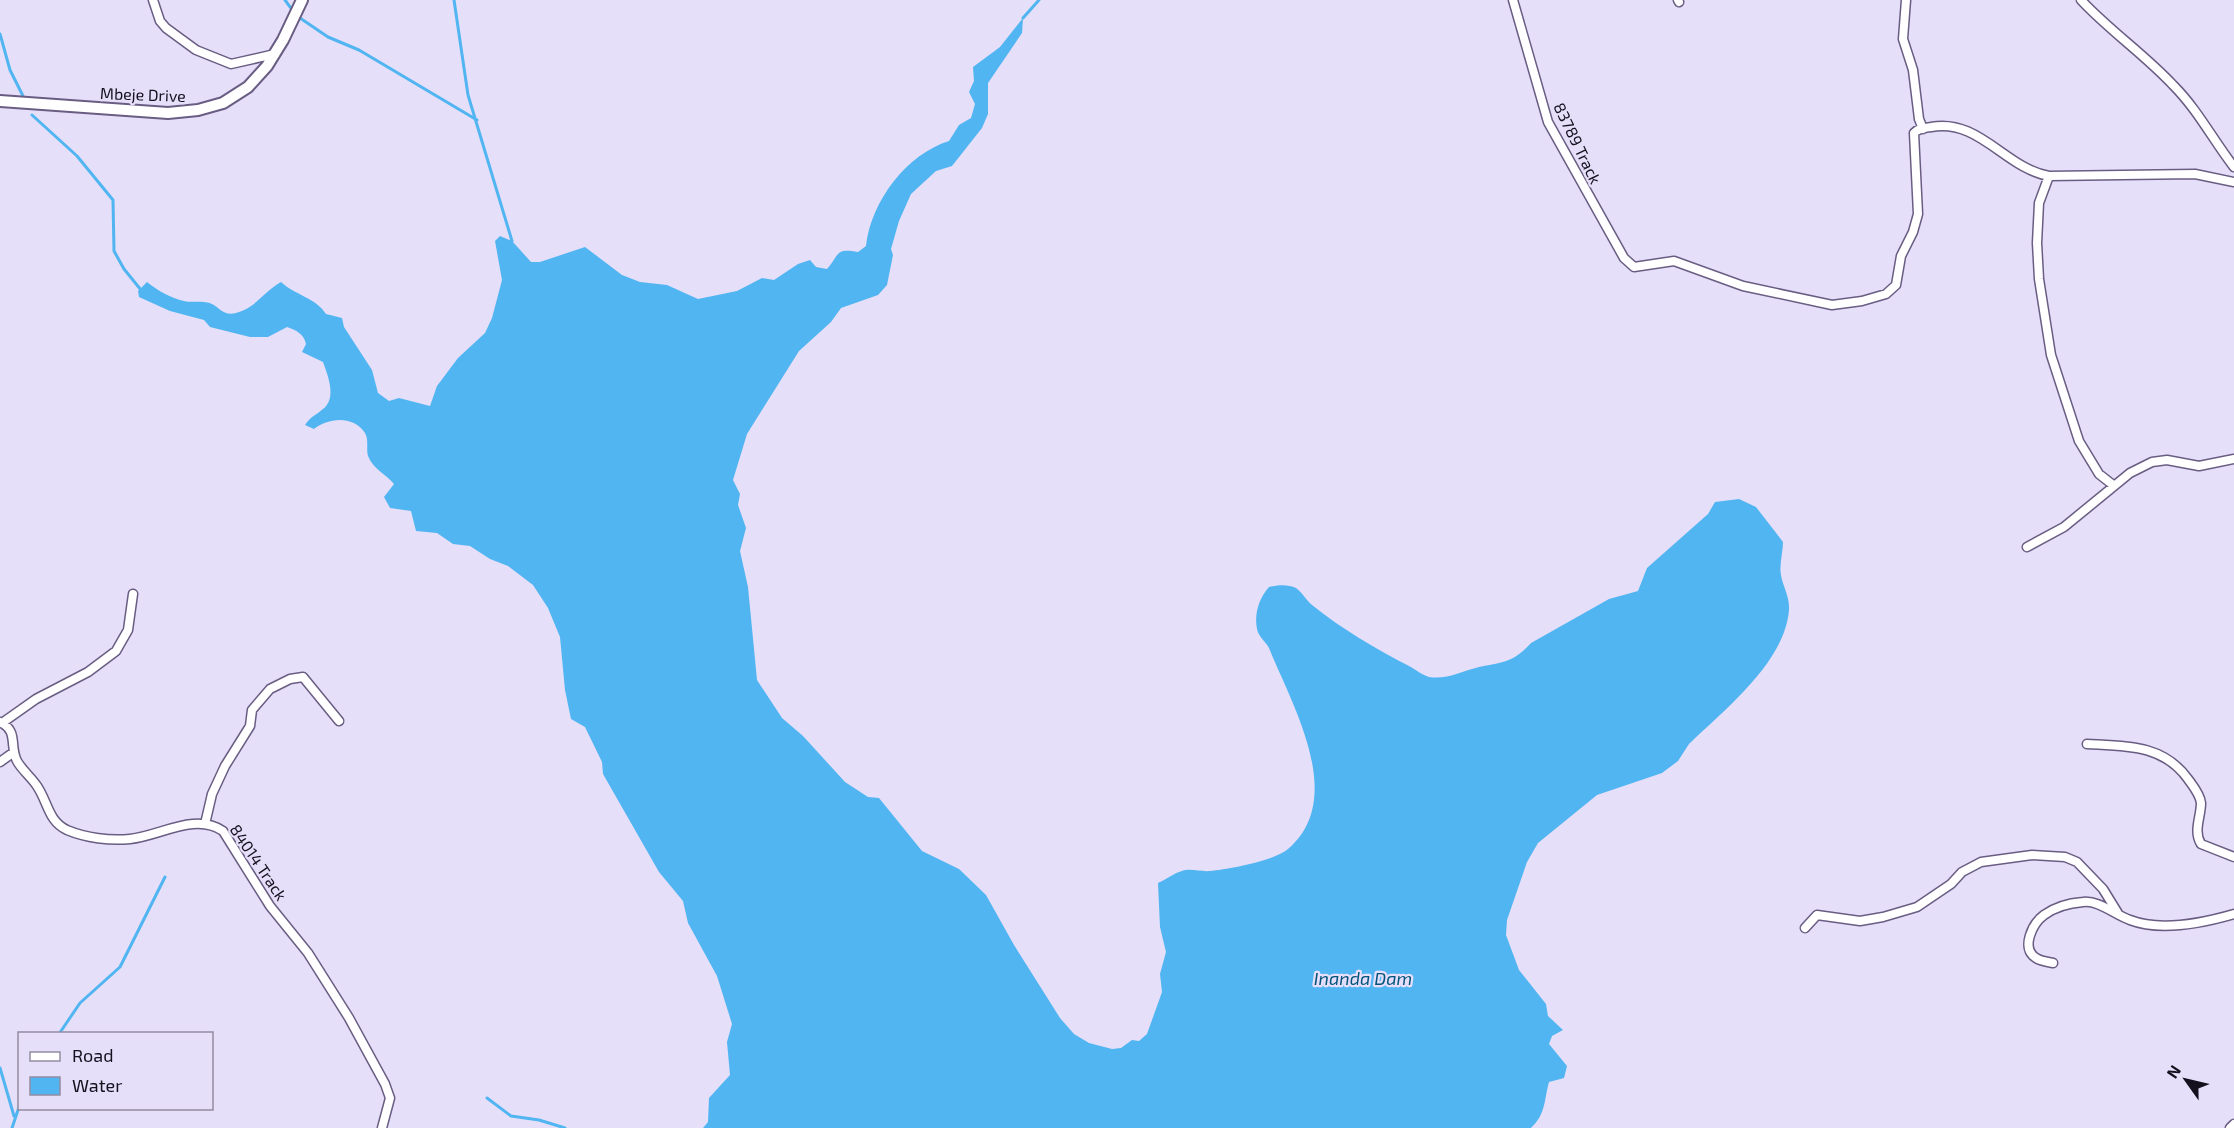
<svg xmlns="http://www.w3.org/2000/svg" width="2234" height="1128" font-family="'Exo 2',sans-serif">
<rect width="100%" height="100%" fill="#e6dff9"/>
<!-- water -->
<path fill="#51b5f1" d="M1023,18L1022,33L988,83V114L982,128L952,166L936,171L911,194L899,221L891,249L893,255L887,285L878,295L841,308L831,322L799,351L747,434L733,480L740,494L738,505L746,528L740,551L748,587L757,680L782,718L803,736L845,782L868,797L879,798L922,851L959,869L986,895L1014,945L1060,1018L1074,1034L1089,1043L1112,1049L1121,1048L1132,1040L1139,1041L1147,1034L1162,992L1160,974L1166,952L1160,927L1158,883C1165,880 1174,873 1182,871C1190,868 1201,872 1210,871C1229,869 1274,861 1288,849C1348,798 1291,703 1269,648C1266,642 1258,636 1257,629C1254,614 1259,598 1269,587C1277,585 1288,584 1296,588C1302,592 1306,600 1312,605C1342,629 1374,648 1409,666C1415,669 1422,675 1429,677C1446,680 1463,671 1479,667C1502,662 1513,663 1531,643L1609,599L1638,591L1647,568L1708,514L1715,502L1739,499L1756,507L1783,542C1783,552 1779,565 1781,575C1783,587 1790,597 1789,610C1785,662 1725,709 1689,744L1678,761L1662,773L1597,795L1538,843L1527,862L1507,920L1506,935L1519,970L1546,1004L1548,1016L1563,1030L1552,1036L1549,1044L1567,1066L1564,1078L1549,1082C1544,1100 1546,1114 1531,1128H703L708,1122L709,1098L730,1075L727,1042L732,1024L717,976L688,923L683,901L659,872L603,774L602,762L585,727L571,719L565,690L560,637L548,608L533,585L508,566L490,559L470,546L453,544L437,533L416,531L411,511L390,508L384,497L394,484C386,474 373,469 368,456C366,449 369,439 365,433C353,415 328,418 314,429L305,425C311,416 315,416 323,409C337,398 328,376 323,362L302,352L306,344C304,334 296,330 287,327L268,337H250L210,327L204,320L170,311L139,297L138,291L147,282C158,291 171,298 184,301C192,303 204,300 212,304C221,309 224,316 236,313C257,307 263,292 281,282C295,295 316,298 326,314L342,318L344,327L372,370L378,393L389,401L399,398L430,406L437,386L458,358L485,333L492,318L502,280L495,241L500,236L512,241L531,262H540L585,247L622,275L640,282L667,285L698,299L737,291L762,278L774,280L798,264L810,260L816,267L827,269C840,254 835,248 858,252L866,246C871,201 907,154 949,141L959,125L971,118L975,104L969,92L974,81L973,67L1000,47Z"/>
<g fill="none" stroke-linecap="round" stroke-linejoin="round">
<!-- stream -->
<path stroke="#51b5f1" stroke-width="3" d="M285,0L293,11
M454,0L468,95L512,241
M297,16L328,37L359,50L477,120
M1023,18L1039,0
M0,34L10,70L23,96
M32,115L77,156L113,200L114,251L124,269L141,290
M59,1034L80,1003L120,967L165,877
M0,1068L14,1116
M487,1098L511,1116L539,1120L565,1128
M12,1128L20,1104"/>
<!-- minor casing -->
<g stroke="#695d83" stroke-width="11">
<path id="minor" d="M153,0L160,21L166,28L196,50L231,64L275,54
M1513,0L1548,122L1624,258L1634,267L1674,261L1743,286L1832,305L1862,301L1886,294L1896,285L1901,256L1913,232L1918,214L1914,133C1919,128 1924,128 1931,127C1979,118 2005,168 2049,176L2195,174L2234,182
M1678,0L1679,2
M1906,0L1903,39L1913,70L1919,119L1923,129
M2081,0C2110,31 2144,54 2173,85C2198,110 2213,140 2234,167
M2049,176L2039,203L2037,243L2039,279L2051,355L2079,441L2099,474L2113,485
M2027,547L2064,527L2130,473L2152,462L2167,460L2199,466L2234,459
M0,722C19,731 9,746 17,761C22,770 31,777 37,786C48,802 48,821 67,830C86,838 110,841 130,839C160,836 195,812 223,831L270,906L308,953L349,1018L385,1084L390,1098L382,1128
M2,723L36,699L88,672L116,651L128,630L133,594
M2087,744C2125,746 2163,744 2188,779C2193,786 2200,794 2201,803C2201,817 2193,831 2201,844L2234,857
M0,762L14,752
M205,824L212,794L225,766L250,726L252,710L270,689L290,679L303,677L339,721
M1805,928L1817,915L1860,921L1883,917L1917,907L1951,884L1962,872L1981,862L2032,855L2065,857L2077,862L2103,889L2119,915
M2053,963C2048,962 2040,961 2036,958C2020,948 2033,923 2044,915C2055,907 2070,903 2083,902C2099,900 2115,915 2130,920C2161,932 2203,923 2234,914
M2230,1128L2234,1124"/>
</g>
<!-- tertiary casing -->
<g stroke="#695d83" stroke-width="14">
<path id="tertiary" d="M0,101L168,113L198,110L223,103L248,87L267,66L283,40L302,0"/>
</g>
<!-- minor -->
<use href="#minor" stroke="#fff" stroke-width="8"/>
<!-- tertiary -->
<use href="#tertiary" stroke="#fff" stroke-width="10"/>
</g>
<g text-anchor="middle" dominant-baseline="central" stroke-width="4.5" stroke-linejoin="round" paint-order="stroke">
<!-- street labels -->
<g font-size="16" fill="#14101e" stroke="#e6dff9">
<text transform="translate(143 94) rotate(2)">Mbeje Drive</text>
<text transform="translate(1578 143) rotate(64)">83789 Track</text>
<text transform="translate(259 862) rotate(56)">84014 Track</text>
</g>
<!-- water labels -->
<g font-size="18" font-style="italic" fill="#00537a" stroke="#e6dff9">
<text x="1363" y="978">Inanda Dam</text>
</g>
</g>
<!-- legend -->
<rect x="18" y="1032" width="195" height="78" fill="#e6dff9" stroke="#928ca1" stroke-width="1.5"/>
<rect x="30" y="1052" width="30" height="9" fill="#ffffff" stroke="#928ca1" stroke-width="1.5"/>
<text x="72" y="1062" font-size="18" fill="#14101e">Road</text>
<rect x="30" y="1077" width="30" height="18" fill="#51b5f1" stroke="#928ca1" stroke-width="1.5"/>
<text x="72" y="1092" font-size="18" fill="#14101e">Water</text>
<!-- north arrow -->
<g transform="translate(2186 1080) rotate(304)" stroke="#e6dff9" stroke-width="4.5" paint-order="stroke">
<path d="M0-4.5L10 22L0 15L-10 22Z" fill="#14101e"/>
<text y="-9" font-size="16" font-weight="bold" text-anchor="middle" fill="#14101e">N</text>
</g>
</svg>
